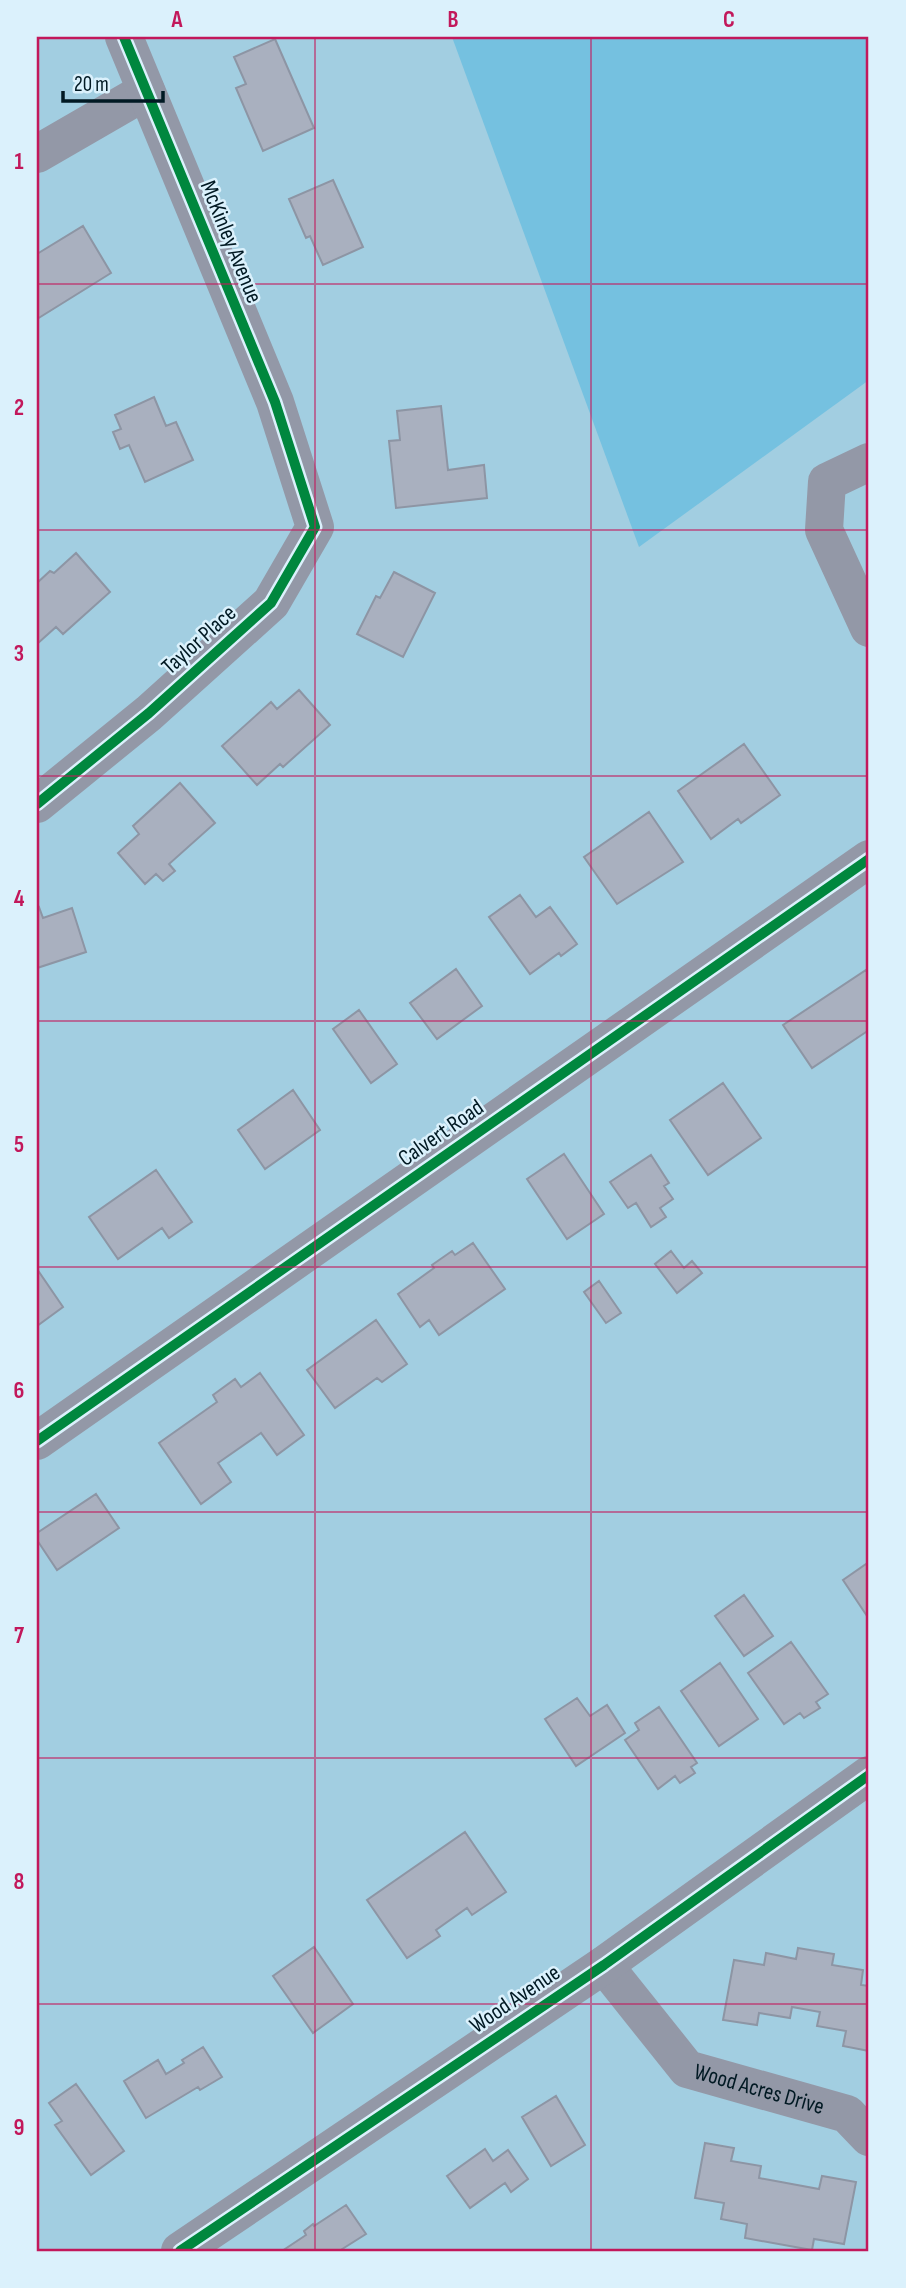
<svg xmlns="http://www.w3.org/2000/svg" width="906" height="2288" font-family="'Sofia Sans Condensed',sans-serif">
<rect width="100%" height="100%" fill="#a2cee1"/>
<!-- green -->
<path fill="#75c1e0" d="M452,37H869V380L639,547Z"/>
<!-- building -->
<path fill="#a9b0bf" stroke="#8d95a4" stroke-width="2" d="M275,39L314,128L263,151L236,88L246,84L234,57Z
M333,180L363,247L323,265L310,236L306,238L289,199Z
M83,226L111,273L37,319V254Z
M154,397L166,426L176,422L193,460L145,482L129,445L120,449L113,432L121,429L115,415Z
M441,406L448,470L484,465L487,498L396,508L389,441L400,440L397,411Z
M76,553L110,592L63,634L56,627L37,644V583L50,571L54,573Z
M394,572L435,593L403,657L357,634L376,596L380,598Z
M299,690L330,725L283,767L280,764L257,785L222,746L271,702L277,709Z
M744,744L780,795L741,823L738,819L711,839L678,791Z
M180,783L215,823L169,864L175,871L163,881L156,874L145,884L118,853L139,834L133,826Z
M649,812L683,862L617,904L584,857Z
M520,895L536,917L550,907L577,944L561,956L559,953L530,974L489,917Z
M39,907L43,918L72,908L86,952L37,968V908Z
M456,969L482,1006L437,1039L410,1003Z
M866,970L869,975V1030L812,1068L783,1025Z
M359,1010L397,1064L371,1083L333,1029Z
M723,1083L761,1138L708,1175L670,1120Z
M293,1090L320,1130L265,1169L238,1130Z
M564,1154L604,1214L567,1239L527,1179Z
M651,1155L669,1183L664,1186L673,1199L660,1208L666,1217L651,1227L636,1203L628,1208L610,1182Z
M156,1170L192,1222L169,1238L162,1228L118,1259L89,1217Z
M473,1243L505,1289L439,1335L429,1320L420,1327L398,1294L434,1268L432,1265L452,1251L455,1255Z
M671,1251L684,1268L692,1261L702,1273L677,1293L655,1264Z
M37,1269L63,1307L37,1326Z
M599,1281L621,1313L606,1323L584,1292Z
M376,1320L407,1364L382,1382L377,1378L335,1408L307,1370Z
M260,1373L304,1435L277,1455L261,1433L218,1463L231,1482L201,1504L159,1443L217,1402L213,1395L235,1379L241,1387Z
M96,1494L119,1528L57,1570L37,1540V1533Z
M869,1562V1619L843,1580Z
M744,1595L773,1636L744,1656L715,1616Z
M791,1642L828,1694L816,1702L820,1708L804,1718L800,1713L784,1724L748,1673Z
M720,1663L758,1719L719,1746L681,1691Z
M577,1698L590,1716L607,1705L625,1733L576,1766L545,1719Z
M659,1707L697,1763L691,1767L695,1773L680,1783L675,1776L658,1789L625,1740L639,1730L635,1723Z
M465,1832L506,1892L472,1915L467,1908L436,1930L440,1936L407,1958L367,1900Z
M314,1947L353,2004L313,2033L273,1976Z
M798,1948L834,1954L832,1965L863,1970L861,1985L869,1986V2051L843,2046L846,2031L817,2026L820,2012L792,2007L790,2018L759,2013L757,2025L723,2020L734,1960L764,1965L766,1953L796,1959Z
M203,2047L222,2077L200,2090L198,2087L146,2118L124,2081L158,2060L166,2074L184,2063L182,2060Z
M76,2084L124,2151L91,2175L55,2125L62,2121L49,2103Z
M556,2096L585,2145L551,2166L522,2117Z
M705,2143L734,2148L731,2161L761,2166L759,2178L819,2189L822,2176L856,2182L844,2244L814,2239L812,2250L745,2238L747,2224L721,2219L724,2203L695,2198Z
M485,2149L493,2161L508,2150L528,2179L511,2192L505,2183L470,2208L447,2176Z
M346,2205L366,2234L339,2251H282L306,2235L304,2231L313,2224L314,2226Z"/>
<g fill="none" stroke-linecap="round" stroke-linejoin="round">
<!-- minor -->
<g stroke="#9398a7" stroke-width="38">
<path d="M37,154L146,91"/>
<path d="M869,462L827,482L824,530L869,628"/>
<path d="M37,804L149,713L271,603L315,527L275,402L124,37"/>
<path d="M37,1441L869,859"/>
<path id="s1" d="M604,1965L687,2069L847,2114L869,2137"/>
<path d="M180,2251L604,1965L869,1775"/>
</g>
<!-- cycleway casing -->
<g stroke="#dbf1fc" stroke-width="15">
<path id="cycleway" d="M37,804L149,713L271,603L315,527L275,402L124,37
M37,1441L869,859
M180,2251L604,1965L869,1775"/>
</g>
<!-- cycleway -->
<use href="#cycleway" stroke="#00873e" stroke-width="10"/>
</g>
<!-- grid -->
<path fill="none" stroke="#c2185b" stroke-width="2" stroke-opacity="0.55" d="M315,37V2251M591,37V2251M37,284H869M37,530H869M37,776H869M37,1021H869M37,1267H869M37,1512H869M37,1758H869M37,2004H869"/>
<g text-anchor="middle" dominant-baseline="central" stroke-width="5" stroke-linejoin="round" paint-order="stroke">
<!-- street labels -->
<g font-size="23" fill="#011923" stroke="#dbf1fc">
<text transform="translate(231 242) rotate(68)">McKinley Avenue</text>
<text transform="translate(199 640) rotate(-42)">Taylor Place</text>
<text transform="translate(441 1133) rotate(-35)">Calvert Road</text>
<text transform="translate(515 1999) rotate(-34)">Wood Avenue</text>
<text stroke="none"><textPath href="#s1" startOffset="208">Wood Acres Drive</textPath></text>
</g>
</g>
<!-- border -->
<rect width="906" height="2288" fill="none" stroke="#dbf1fc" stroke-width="77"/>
<!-- scale -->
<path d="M63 91v10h100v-10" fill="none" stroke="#011923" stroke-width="3.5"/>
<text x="74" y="91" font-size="21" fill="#011923" stroke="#dbf1fc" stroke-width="5" paint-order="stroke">20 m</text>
<rect x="38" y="38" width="829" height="2212" fill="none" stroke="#c2185b" stroke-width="2.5"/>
<g font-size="23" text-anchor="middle" font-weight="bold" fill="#c2185b">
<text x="177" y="27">A</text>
<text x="453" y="27">B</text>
<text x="729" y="27">C</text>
<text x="19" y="169">1</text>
<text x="19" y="415">2</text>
<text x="19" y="661">3</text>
<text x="19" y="906">4</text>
<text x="19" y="1152">5</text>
<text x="19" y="1398">6</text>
<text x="19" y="1643">7</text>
<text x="19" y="1889">8</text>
<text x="19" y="2135">9</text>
</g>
</svg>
